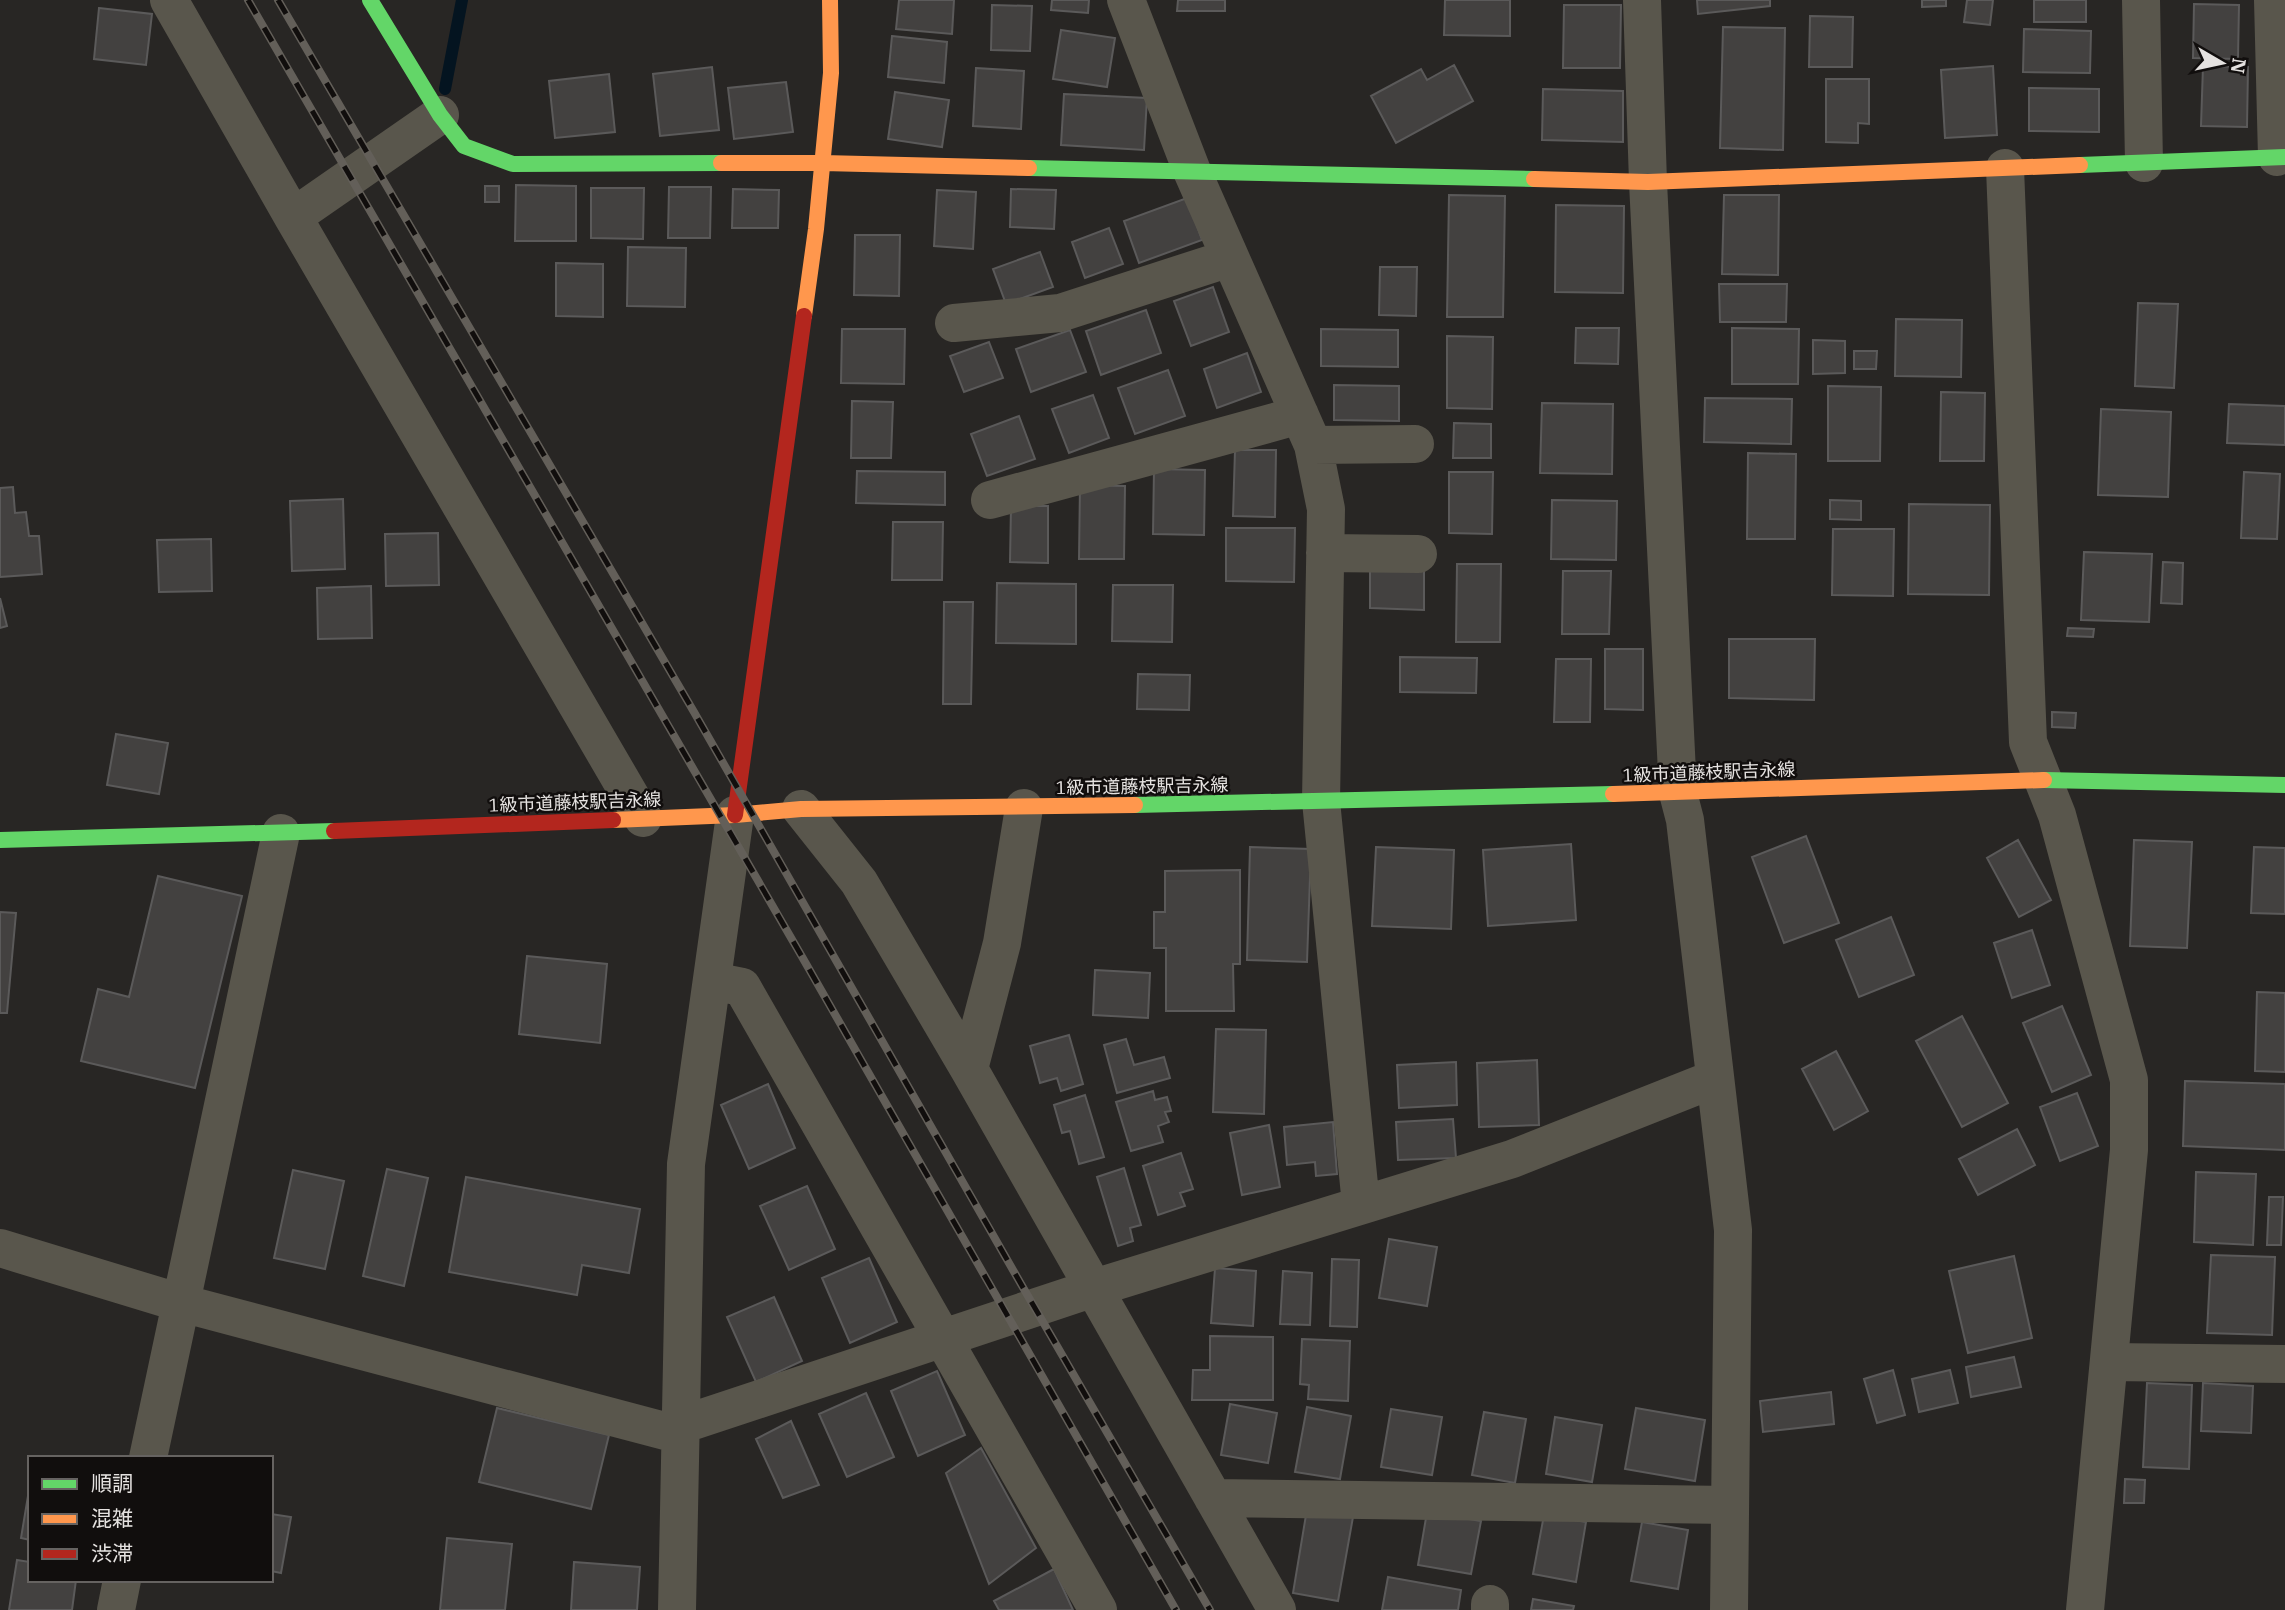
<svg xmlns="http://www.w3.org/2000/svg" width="2285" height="1610" font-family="'IBM Plex Serif','Noto Sans JP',serif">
<rect width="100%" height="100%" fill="#282624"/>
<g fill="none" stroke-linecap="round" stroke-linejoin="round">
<!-- stream -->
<path stroke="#041420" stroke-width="12" d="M445,89L462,0"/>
</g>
<!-- building -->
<path fill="#434140" stroke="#5b5a5a" stroke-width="2" d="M899,0H954L952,34L896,29Z
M1052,0H1089L1088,13L1051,10Z
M1178,0H1225V11H1177Z
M1445,0H1510V36L1444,35Z
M1697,0H1770V6L1698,14Z
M1922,0H1946V6L1922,7Z
M1967,0H1993L1990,25L1964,22Z
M2034,0H2086V22H2034Z
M2194,4L2239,5L2238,59L2193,58Z
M992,5L1032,6L1030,51L991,50Z
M1564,5H1621L1620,68H1563Z
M99,8L152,14L146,65L94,59Z
M1810,16L1853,17L1852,67H1809Z
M1723,27L1785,28L1783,150L1720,148Z
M2024,29L2091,31L2090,73L2023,72Z
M1061,30L1115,38L1107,87L1053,79Z
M892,36L947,42L944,83L888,77Z
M1454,65L1473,101L1396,143L1371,96L1421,69L1427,80Z
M1993,66L1997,135L1945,138L1941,70Z
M2203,66L2248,67L2247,127L2201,126Z
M712,67L719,130L660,136L653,74Z
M976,68L1024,71L1021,129L973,126Z
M609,74L615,132L555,138L549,81Z
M1826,79H1869V124L1858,123V143L1826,142Z
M786,82L793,132L734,139L728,88Z
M2029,88L2099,89V132L2029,131Z
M1543,89L1623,91V142L1542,140Z
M895,92L949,100L942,147L888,139Z
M1064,94L1147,98L1144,150L1061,145Z
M516,185L576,186V241H515Z
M485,186H499V202H485Z
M669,187H711L710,238H668Z
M591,188H644L643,239L591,238Z
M733,189L779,190L778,228H732Z
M1011,189L1056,190L1054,229L1010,227Z
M937,190L976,192L973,249L934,246Z
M1449,195L1505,196L1503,317H1447Z
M1724,195H1779L1778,275L1722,274Z
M1187,198L1202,240L1139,263L1124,221Z
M1556,205L1624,206L1623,293L1555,292Z
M1109,228L1123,264L1085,278L1072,242Z
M855,235H900L899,296L854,295Z
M628,247L686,248L685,307L627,306Z
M1040,252L1053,287L1006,304L993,269Z
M556,263L603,264V317L556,316Z
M1380,267H1417L1416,316L1379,315Z
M1719,284H1787L1786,322H1720Z
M1213,287L1229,332L1191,346L1174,301Z
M2138,303L2178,304L2174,388L2135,386Z
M1146,310L1161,353L1101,375L1086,331Z
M1896,319L1962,320L1961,377L1895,376Z
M1576,328H1619L1618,364L1575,363Z
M1732,328L1799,329L1798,384H1732Z
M842,329H905L904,384L841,383Z
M1321,329L1398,330V367L1321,366Z
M1070,330L1086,372L1031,392L1016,349Z
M1447,336L1493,337L1492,409L1447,408Z
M1813,340L1845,341V373L1813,374Z
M989,342L1003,378L964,392L950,356Z
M1854,351H1877L1876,369H1854Z
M1247,353L1261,392L1217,408L1204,369Z
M1168,370L1185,416L1135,434L1118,388Z
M1334,385L1399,386V421L1334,420Z
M1828,386L1881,387L1880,461H1828Z
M1941,392L1985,393L1984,461H1940Z
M1093,395L1109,438L1069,453L1052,409Z
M1705,398L1792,399L1791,444L1704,442Z
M852,401L893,402L891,458H851Z
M1542,403L1613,404L1612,474L1540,473Z
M2229,404L2285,406V445L2227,443Z
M2101,409L2171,412L2168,497L2098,495Z
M1019,416L1035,459L987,476L971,434Z
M1454,423L1491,424V458H1453Z
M1235,450H1276L1275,517L1233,516Z
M1748,453L1796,454L1795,539H1747Z
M1154,469L1205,470L1204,535L1153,534Z
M857,471L945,472V505L856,503Z
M1449,472H1493L1492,534L1449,533Z
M2244,472L2280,474L2277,539L2241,538Z
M1080,485L1125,486L1124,559H1079Z
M13,487L15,513L26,512L29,536H39L42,574L0,577V488Z
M343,499L345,569L292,571L290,501Z
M1552,500L1617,501L1616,560L1551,559Z
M1830,500L1861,501V520L1830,519Z
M1909,504L1990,505L1989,595L1908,594Z
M1011,506H1048V563L1010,562Z
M893,522H943L942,580H892Z
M1226,528H1295L1294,582L1226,581Z
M1833,529H1894L1893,596L1832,595Z
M438,533L439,585L386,586L385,534Z
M211,539L212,591L159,592L157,540Z
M2084,552L2152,554L2149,622L2081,620Z
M2163,562L2183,563L2182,604L2161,603Z
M1457,564H1501L1500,642H1456Z
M1370,569L1424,570V610L1370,608Z
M1563,571H1611L1609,634H1562Z
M997,583L1076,584V644L996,643Z
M1113,585H1173L1172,642L1112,641Z
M371,586L372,638L318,639L317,588Z
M0,598L7,626L0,628Z
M944,602H973L971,704H943Z
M2068,628L2094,629L2093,637L2067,636Z
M1729,639H1815L1814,700L1729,698Z
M1605,649H1643V710L1605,709Z
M1400,657L1477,658L1476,693L1400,692Z
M1556,659H1591L1590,722H1554Z
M1138,674L1190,675L1189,710L1137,709Z
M2052,712L2076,713L2075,728L2052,727Z
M116,734L168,743L159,794L107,785Z
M1806,836L1839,923L1784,943L1752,857Z
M2018,840L2051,900L2019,917L1987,858Z
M2134,840L2192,842L2187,948L2130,946Z
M1571,844L1576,920L1488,926L1483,850Z
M1250,847L1311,849L1307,962L1247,960Z
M1376,847L1454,850L1451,929L1372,926Z
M2254,847L2285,848V914L2251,913Z
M1240,870V964H1233L1234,1011H1166V948H1154V912H1165V871Z
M158,876L242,896L195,1088L81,1061L98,989L129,997Z
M0,912L16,913L7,1013H0Z
M1891,917L1914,975L1859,997L1836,940Z
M2032,930L2050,985L2012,998L1994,943Z
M527,956L607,964L600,1043L519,1034Z
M1095,970L1150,973L1148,1018L1093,1015Z
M2257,992L2285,993V1072L2255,1071Z
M2062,1006L2091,1075L2052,1092L2023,1023Z
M1962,1016L2008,1103L1962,1127L1916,1041Z
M1216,1029L1266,1030L1264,1114L1213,1112Z
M1069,1035L1083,1084L1061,1091L1057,1078L1040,1083L1030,1046Z
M1126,1039L1134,1065L1164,1057L1170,1078L1117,1093L1104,1045Z
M1836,1051L1868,1111L1834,1130L1802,1069Z
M1537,1060L1539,1125L1479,1127L1477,1063Z
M1456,1062L1457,1105L1399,1108L1397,1065Z
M2185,1081L2285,1084V1150L2183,1146Z
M768,1084L795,1148L749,1169L721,1105Z
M1153,1091L1155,1100L1167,1097L1171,1111L1165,1112L1169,1122L1158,1126L1163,1142L1131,1151L1116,1102Z
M2077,1093L2098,1146L2060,1161L2040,1107Z
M1085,1095L1104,1157L1079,1164L1070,1131L1062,1133L1054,1105Z
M1453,1119L1456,1158L1398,1160L1396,1122Z
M1333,1122L1337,1174L1316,1176L1315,1162L1287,1165L1284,1127Z
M1269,1125L1280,1187L1242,1195L1230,1133Z
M2017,1129L2035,1165L1978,1195L1959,1159Z
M1181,1153L1193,1189L1180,1193L1185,1206L1158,1215L1143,1166Z
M1124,1168L1141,1225L1130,1228L1133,1241L1118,1246L1097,1177Z
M387,1169L428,1178L404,1286L363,1276Z
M293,1170L344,1181L325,1269L274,1258Z
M2196,1172L2256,1174L2253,1245L2194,1242Z
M466,1177L640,1209L629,1273L582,1265L577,1295L449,1272Z
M807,1186L835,1249L789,1270L760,1206Z
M2269,1197H2283L2281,1245H2267Z
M1389,1239L1437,1247L1427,1306L1379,1298Z
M2211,1255L2275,1257L2272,1335L2207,1333Z
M2014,1256L2032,1338L1968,1353L1949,1271Z
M869,1258L897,1322L850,1343L822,1278Z
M1332,1259L1359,1260L1357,1327L1330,1326Z
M1215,1268L1256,1271L1253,1326L1211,1323Z
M1283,1271L1312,1273L1310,1325L1280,1324Z
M774,1297L802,1361L756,1382L727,1317Z
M1210,1336L1273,1337V1400H1192L1193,1370H1210Z
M1302,1339L1350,1341L1348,1401L1308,1399L1309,1385L1300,1384Z
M2014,1357L2021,1387L1971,1397L1966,1367Z
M1893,1370L1905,1415L1877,1423L1864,1379Z
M1950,1370L1958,1403L1919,1412L1912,1379Z
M937,1371L965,1435L918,1456L891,1391Z
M2147,1383L2192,1385L2189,1469L2143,1467Z
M2203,1383L2253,1386L2251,1433L2201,1431Z
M1831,1392L1834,1424L1763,1432L1760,1401Z
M866,1393L894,1457L847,1477L819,1414Z
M1230,1404L1277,1413L1268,1463L1221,1455Z
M1307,1407L1351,1416L1340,1479L1295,1472Z
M497,1408L609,1435L591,1509L479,1482Z
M1636,1408L1705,1420L1695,1481L1625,1469Z
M1391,1409L1442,1417L1432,1475L1381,1467Z
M1484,1412L1526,1419L1515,1483L1472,1475Z
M1555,1417L1602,1425L1592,1482L1546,1474Z
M791,1421L819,1485L783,1498L756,1439Z
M981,1448L1036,1548L989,1584L946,1473Z
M2125,1479L2145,1480L2144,1503H2124Z
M30,1484V1540L21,1538Z
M1307,1509L1353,1517L1338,1601L1293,1593Z
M1427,1512L1481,1521L1471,1574L1418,1565Z
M271,1514L291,1517L281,1573L271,1571Z
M1544,1515L1586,1522L1576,1582L1533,1574Z
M1642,1522L1688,1530L1678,1589L1631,1581Z
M447,1538L512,1544L505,1610H440Z
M17,1560L30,1562V1580H76L72,1610H9Z
M574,1562L640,1567L637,1610H571Z
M1054,1569L1073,1610H999L994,1601Z
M1388,1577L1461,1590L1458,1610H1382Z
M1533,1599L1574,1606L1573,1610H1531Z"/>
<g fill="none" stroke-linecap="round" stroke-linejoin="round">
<!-- street -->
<path stroke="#59564c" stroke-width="38" d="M169,0L293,217L643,818
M1126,0L1192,171L1313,445L1326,509L1321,801L1361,1205
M1642,0L1648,182L1678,793L1685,820L1733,1230L1729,1610
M2141,0L2144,163
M2273,0L2277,157
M2005,168L2028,742L2057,815L2129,1080V1150L2085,1610
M293,217L440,115
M954,323L1060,313L1230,258
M1313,445L1415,444
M990,500L1300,415
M1325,553L1418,554
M801,809L859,882L969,1069L1277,1610
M712,981L742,987L1098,1610
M969,1069L1002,943L1024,808
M0,1248L181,1303L680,1435
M2109,1362L2285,1364
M681,1425L1094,1288L1512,1159L1714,1079
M148,1458L281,833
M1213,1498L1730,1505
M116,1610L122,1580
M677,1610L686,1164L735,815
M1490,1610V1604"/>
<!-- fast -->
<path stroke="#63d668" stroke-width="16" d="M370,0L440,115L464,146L513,164L721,163
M2080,165L2285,157
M1029,168L1534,179
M2044,780L2285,785
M1135,805L1613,794
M0,840L334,831"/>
<!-- slow -->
<path stroke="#ff974d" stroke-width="16" d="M721,163H823L1029,168
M1534,179L1648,182L2080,165
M804,316L816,229L831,73L830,0
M1613,794L2044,780
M613,820L735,815L801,809L1135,805"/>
<!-- jam -->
<path stroke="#b3261e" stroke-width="16" d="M735,815L804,316
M334,831L613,820"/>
<!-- rail casing -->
<g stroke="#635f59" stroke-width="8">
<path id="rail" d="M248,0L801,955L1176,1610
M278,0L694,712L1021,1284L1210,1610"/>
</g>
<!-- rail -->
<use href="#rail" stroke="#110e0d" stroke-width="5" stroke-dasharray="16" stroke-linecap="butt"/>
</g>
<g text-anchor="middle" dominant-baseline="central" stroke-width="5" stroke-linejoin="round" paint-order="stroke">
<!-- street labels -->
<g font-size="18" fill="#e5e2e0" stroke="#110e0d">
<text transform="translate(1709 772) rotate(-2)">1級市道藤枝駅吉永線</text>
<text transform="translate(1142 786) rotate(-1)">1級市道藤枝駅吉永線</text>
<text transform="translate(575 802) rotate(-2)">1級市道藤枝駅吉永線</text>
</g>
</g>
<!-- legend -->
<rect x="28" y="1456" width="245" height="126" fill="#110e0d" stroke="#666361" stroke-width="2"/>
<rect x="42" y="1479" width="35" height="10" fill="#63d668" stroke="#666361" stroke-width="2"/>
<text x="91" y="1491" font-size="21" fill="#e5e2e0">順調</text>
<rect x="42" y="1514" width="35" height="10" fill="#ff974d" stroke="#666361" stroke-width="2"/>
<text x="91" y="1526" font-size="21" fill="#e5e2e0">混雑</text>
<rect x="42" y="1549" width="35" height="10" fill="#b3261e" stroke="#666361" stroke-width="2"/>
<text x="91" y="1561" font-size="21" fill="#e5e2e0">渋滞</text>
<!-- north arrow -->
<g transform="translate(2222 63) rotate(99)" stroke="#110e0d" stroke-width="5" paint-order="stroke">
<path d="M0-5L12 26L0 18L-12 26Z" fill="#e5e2e0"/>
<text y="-10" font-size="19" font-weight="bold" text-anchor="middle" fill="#e5e2e0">N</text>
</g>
</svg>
